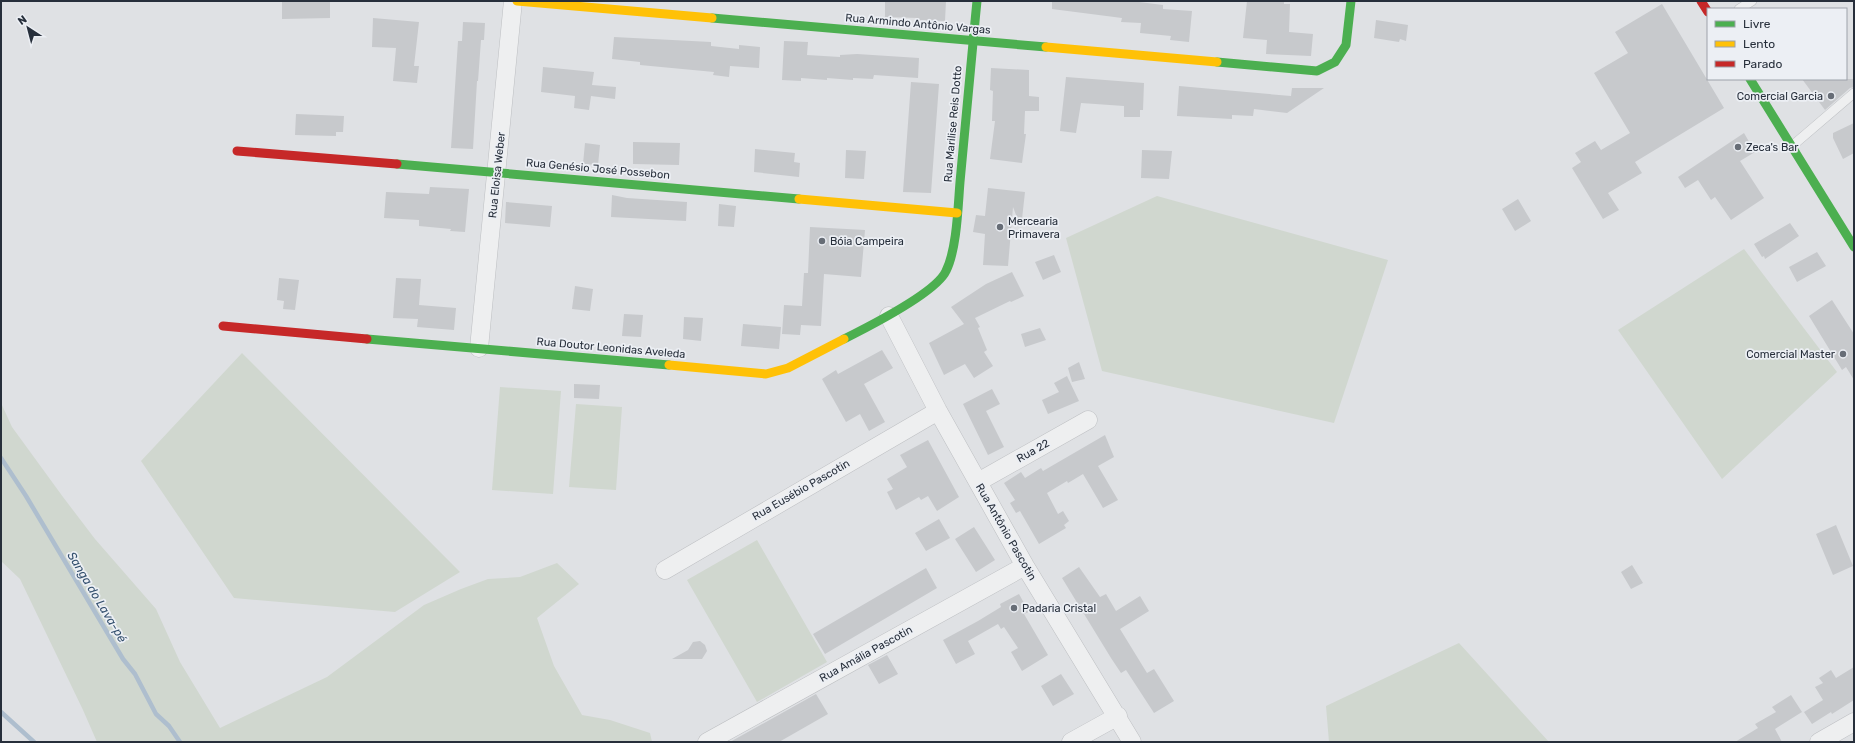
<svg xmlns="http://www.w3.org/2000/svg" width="1855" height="743" font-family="Rubik,sans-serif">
<rect width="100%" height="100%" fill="#dfe1e4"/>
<!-- green -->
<path fill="#d0d7cf" d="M1157,196L1388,260L1334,423L1102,371L1066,238Z
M1744,249L1837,372L1722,479L1618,330Z
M242,353L460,572L395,612L234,598L141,461Z
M500,387L561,391L553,494L492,490Z
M1,403L12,427L63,497L95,539L156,609L180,662L220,728L327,677L424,605L461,589L488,579L520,577L557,563L579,584L537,618L554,666L582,715L610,720L650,733L652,742H97L83,710L20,579L1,561Z
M576,404L622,407L616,490L569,487Z
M757,540L827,662L757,702L687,580Z
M1459,643L1549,742H1329L1326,706Z"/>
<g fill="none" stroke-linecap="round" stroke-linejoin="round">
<!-- stream -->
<path stroke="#aebece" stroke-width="4.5" d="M1,458L26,496L123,659L135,674L156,714L169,726L180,742
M1,712L34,742"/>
</g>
<!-- building -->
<path fill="#c7c9cc" d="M282,1H330V18L282,19Z
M885,1H946L945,21L918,20V18L885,17Z
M1052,1H1140L1139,2L1163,5V9L1192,11L1189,42L1170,40L1171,36L1140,33L1141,23L1121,22L1122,18L1052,9Z
M1247,1H1284V4H1290L1289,32L1313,34L1311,56L1266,54L1267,40L1243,38Z
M1662,4L1724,108L1635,162L1642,173L1608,193L1619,210L1603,219L1572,168L1581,162L1575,153L1595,141L1601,150L1630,133L1594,73L1628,53L1615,32Z
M373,18L419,22L414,66H419L417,83L393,81L396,48L372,47Z
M1376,20L1408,25L1406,41L1400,39L1399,42L1374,38Z
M463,22L485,23L484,40H481L478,81H477L473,149L451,148L458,41H462Z
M614,37L711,42V46L739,49V45L760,47L759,68L730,66L729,77L713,75L714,72L640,65V62L612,59Z
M784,41L808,42L807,55L840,57V55L857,54L919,58L918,78L874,75L873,79L853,78V80L827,78V80L801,78V81L782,80Z
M543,67L594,72L592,85L616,87L615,99L591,96L589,110L574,108L575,96L541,92Z
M991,68L1029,70V96L1039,97V111H1025L1024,134H1026L1022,163L990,159L995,121H992L993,91L990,90Z
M1066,77L1144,83L1143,110H1140V117H1124V106L1081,103L1076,133L1060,131Z
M1802,79H1854V87L1850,88L1825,110Z
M911,82L939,84L931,193L903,192Z
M1179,86L1291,96L1292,88H1324L1287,113L1254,109L1253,116L1232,115V119L1177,116Z
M296,114L344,116L343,132H336V136L295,135Z
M1854,123V153L1843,159L1833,138V133Z
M1744,133L1755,152L1740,161L1764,198L1731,220L1715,197L1711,200L1698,180L1685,188L1678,177Z
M633,142L680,143L679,165L633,164Z
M585,143L600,145L598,165L583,164Z
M755,149L795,153L794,162L800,163L799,177L754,172Z
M846,150L866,151L864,179L845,178Z
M1142,150L1172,151L1169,179L1141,178Z
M430,187L469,189L465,232L450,231L451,229L419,226V220L384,218L386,192L429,194Z
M988,188L1025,192L1021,228L1013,207L1008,266L983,265L985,234L973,232L976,215L985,216Z
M612,195L627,198L687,202L686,221L611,217Z
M1518,199L1531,221L1515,231L1502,209Z
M506,202L552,206L550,227L505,223Z
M719,204L736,206L734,227L718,226Z
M1790,223L1799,236L1765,259L1764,256L1762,257L1754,244Z
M810,227L865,230L861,277L824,274L821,326L801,325L800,335L782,334L784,305L802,306L804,273H808Z
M1817,252L1826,266L1797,282L1789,267Z
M1054,255L1061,272L1043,280L1035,262Z
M1012,272L1024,296L1011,302L1010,301L975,318L980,327L978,328L987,350L984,352L993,366L974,378L965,364L944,375L929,343L964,324L951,307L986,284Z
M279,278L299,280L295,310L283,309L284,301L277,300Z
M396,278L421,279L419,305L456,308L454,330L417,327L418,319L393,318Z
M575,286L593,289L590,311L572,309Z
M1832,300L1854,334V380L1846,367L1842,370L1809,316Z
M624,314L643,315L641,337L622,336Z
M684,317L703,318L701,341L683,339Z
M743,324L781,327L779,349L741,346Z
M1040,328L1046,340L1025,347L1021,334Z
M882,350L893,368L864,384L885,422L869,431L860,414L846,422L822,379L836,370L838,374Z
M1079,362L1085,379L1072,382L1068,368Z
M1067,376L1079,401L1048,414L1042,400L1059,392L1054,383Z
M574,384L600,385L599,399L574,398Z
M992,389L1000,404L986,411L1004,447L988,455L963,404Z
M1105,435L1114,457L1098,466L1118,500L1103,508L1083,474L1068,483L1067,481L1047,493L1058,514L1063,511L1069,521L1064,525L1066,528L1039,544L1020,511L1016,513L1010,503L1015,500L1004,483L1021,472L1025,478L1041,468L1043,471Z
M928,440L959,497L937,511L928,496L921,500L919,497L896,510L887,492L893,489L887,479L907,467L900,455Z
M939,519L950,538L926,551L915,533Z
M1836,525L1853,566L1833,575L1816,534Z
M974,527L995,560L976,572L955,539Z
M1632,565L1643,583L1631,589L1621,572Z
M1079,567L1100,597L1106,594L1116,611L1140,596L1149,611L1120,629L1147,673L1154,669L1174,701L1154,713L1126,670L1121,673L1111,658L1062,578Z
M926,568L937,588L825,654L813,634Z
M1019,594L1029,612L1024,614L1048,655L1022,671L1011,652L1018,648L1004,627L1001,629L998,624L968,641L975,654L956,664L943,640L978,621L1001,607L1000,604Z
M700,641L705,645L707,651L702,659H672L688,650L693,642Z
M887,655L898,674L879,684L868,665Z
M1854,667V700L1832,714L1831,712L1812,724L1804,712L1823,700L1815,687L1823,683L1819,678L1831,670L1836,678Z
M1061,674L1074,694L1053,706L1041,686Z
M816,694L828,714L779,742H730Z
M1791,695L1802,712L1775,729L1782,742H1735L1758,728L1755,724L1776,712L1772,707Z"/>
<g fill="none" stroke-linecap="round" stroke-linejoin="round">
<!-- lane casing -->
<g stroke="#bdbfc2" stroke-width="10">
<path id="lane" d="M1739,9L1752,1
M1792,146L1854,93"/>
</g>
<!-- street casing -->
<g stroke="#bdbfc2" stroke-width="19">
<path id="street" d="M889,316L938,411L1025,566L1132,742
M479,348L513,1
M978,482L1088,420
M665,570L938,411
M707,742L1025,566
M1071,742L1118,716
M1819,742L1854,722"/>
</g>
<!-- lane -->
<use href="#lane" stroke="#eeeff0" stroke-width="9"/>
<!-- street -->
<use href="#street" stroke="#eeeff0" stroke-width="18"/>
<!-- fast -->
<path stroke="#4caf50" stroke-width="9" d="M712,18L1046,47
M1217,62L1317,71L1335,62L1346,45L1351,1
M1750,79L1854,247
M397,164L799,199
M367,339L669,365
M844,339C866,328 936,293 946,271C957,249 958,206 960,182C966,121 971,61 977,1"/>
<!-- slow -->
<path stroke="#ffc107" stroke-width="9" d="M517,1L712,18
M1046,47L1217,62
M799,199L957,213
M669,365L766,374L788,368L844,339"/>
<!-- jam -->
<path stroke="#c62828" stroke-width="9" d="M1701,1L1708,12
M237,151L397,164
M223,326L367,339"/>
</g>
<!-- markers -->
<g fill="#676d76" stroke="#eceff4" stroke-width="1.5">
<circle cx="1831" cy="96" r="4"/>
<circle cx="1738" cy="147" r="4"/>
<circle cx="1000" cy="227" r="4"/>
<circle cx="822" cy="241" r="4"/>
<circle cx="1843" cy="354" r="4"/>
<circle cx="1014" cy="608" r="4"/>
</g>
<g text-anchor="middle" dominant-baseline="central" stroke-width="3.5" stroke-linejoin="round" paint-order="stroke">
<!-- street labels -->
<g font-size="11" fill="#272f3b" stroke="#eceff4">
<text transform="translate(918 24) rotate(5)">Rua Armindo Antônio Vargas</text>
<text transform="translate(953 124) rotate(-85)">Rua Marilise Reis Dotto</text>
<text transform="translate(598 169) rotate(5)">Rua Genésio José Possebon</text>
<text transform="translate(497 175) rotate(-84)">Rua Eloisa Weber</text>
<text transform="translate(611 348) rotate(5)">Rua Doutor Leonidas Aveleda</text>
<text transform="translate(1033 451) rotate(-29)">Rua 22</text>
<text transform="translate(801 490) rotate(-30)">Rua Eusébio Pascotin</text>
<text transform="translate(1006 532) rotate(60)">Rua Antônio Pascotin</text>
<text transform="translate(866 654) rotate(-29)">Rua Amália Pascotin</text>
</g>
<!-- poi labels -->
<g font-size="11" fill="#272f3b" stroke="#eceff4" text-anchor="start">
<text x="1823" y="96" text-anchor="end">Comercial Garcia</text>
<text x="1746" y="147">Zeca's Bar</text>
<text x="1008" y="221">Mercearia<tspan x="1008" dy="13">Primavera</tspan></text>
<text x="830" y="241">Bóia Campeira</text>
<text x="1835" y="354" text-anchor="end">Comercial Master</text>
<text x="1022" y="608">Padaria Cristal</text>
</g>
<!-- water labels -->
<g font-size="12" font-style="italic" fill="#334f6d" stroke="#eceff4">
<text transform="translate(97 597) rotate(59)">Sanga do Lava-pé</text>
</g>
</g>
<!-- border -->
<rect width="1855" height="743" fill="none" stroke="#272f3b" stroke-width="4"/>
<!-- legend -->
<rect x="1707" y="8" width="140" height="72" fill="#eceff4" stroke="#9da2aa"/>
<rect x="1715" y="21" width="20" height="6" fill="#4caf50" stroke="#9da2aa"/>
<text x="1743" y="28" font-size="12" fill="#272f3b">Livre</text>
<rect x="1715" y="41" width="20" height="6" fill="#ffc107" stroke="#9da2aa"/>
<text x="1743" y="48" font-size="12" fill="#272f3b">Lento</text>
<rect x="1715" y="61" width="20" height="6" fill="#c62828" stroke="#9da2aa"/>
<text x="1743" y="68" font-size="12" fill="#272f3b">Parado</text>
<!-- north arrow -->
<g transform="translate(28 28) rotate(324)" stroke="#eceff4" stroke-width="3" paint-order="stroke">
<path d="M0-3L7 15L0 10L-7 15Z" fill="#272f3b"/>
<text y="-6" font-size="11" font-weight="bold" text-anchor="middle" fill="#272f3b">N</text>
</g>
</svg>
